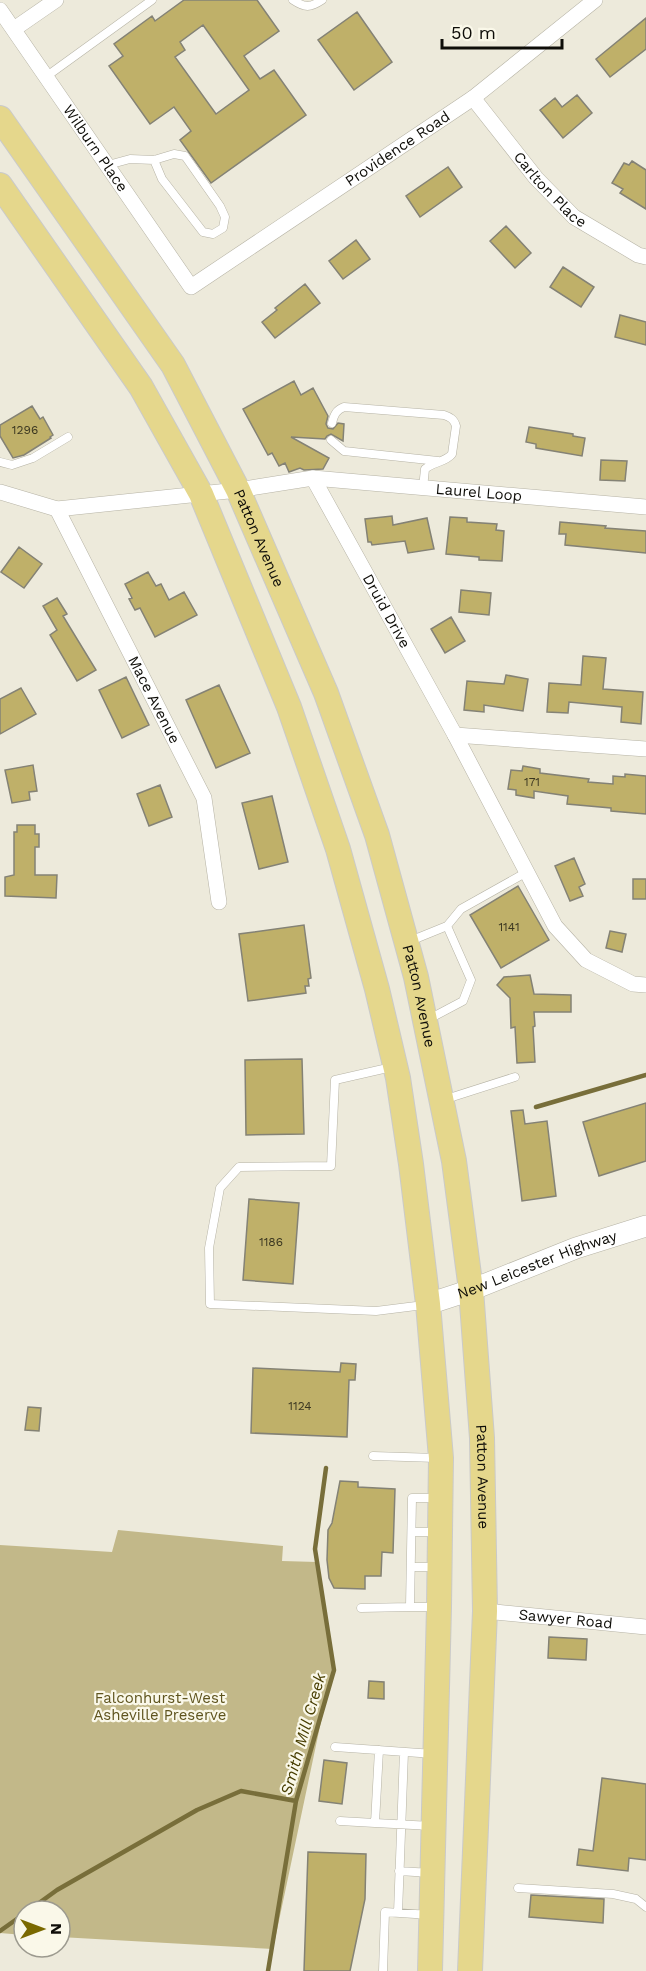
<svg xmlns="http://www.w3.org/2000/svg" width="646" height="1971" font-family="'Work Sans',sans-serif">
<rect width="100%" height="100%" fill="#edeadb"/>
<!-- green -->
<path fill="#c2b889" d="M118,1530L283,1546L282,1561L317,1562L334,1660L273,1949L60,1937V1911H24V1935L0,1933V1545L112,1552Z"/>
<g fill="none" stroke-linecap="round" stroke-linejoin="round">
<!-- stream -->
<path stroke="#786e3a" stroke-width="4.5" d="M536,1107L646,1075
M28,1911L57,1890L197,1810L241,1791L296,1801
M0,1931L24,1914
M268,1971L296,1801L334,1670L315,1549L326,1468"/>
</g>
<!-- building -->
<path fill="#bfb069" stroke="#848275" stroke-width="1.5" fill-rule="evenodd" d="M184,0H257L279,31L244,56L260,79L274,70L306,115L211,183L180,140L191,131L174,107L150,124L109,66L123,56L114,44L152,16L155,21ZM203,25L249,90L216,114L175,57L185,50L180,42Z
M357,12L392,62L354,90L318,40Z
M646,18V49L610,77L596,59Z
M577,95L592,113L563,138L540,110L555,98L562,107Z
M632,161L646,170V209L620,193L623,189L612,183L624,163L629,165Z
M448,167L462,187L420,217L406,196Z
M506,226L531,253L515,268L490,241Z
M356,240L370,259L343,279L329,261Z
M563,267L594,287L581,307L550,287Z
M305,284L320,303L275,338L262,322L277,310L275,308Z
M620,315L646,322V345L615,337Z
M294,381L301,395L313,388L328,416L326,424L328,428L333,429L338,423L344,424L343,441L331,434L327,436L325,439L291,437L329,458L323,469L304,470L300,468L289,472L285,463L279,466L272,453L268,455L243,409Z
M32,406L40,419L43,417L53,435L50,437L51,438L24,455L13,458L0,436V425Z
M529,427L573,434V436L585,438L582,456L536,448V444L526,442Z
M601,460L627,461L625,481L600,480Z
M392,516L393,525L427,518L434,549L408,553L405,541L372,545L371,542H368L365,519Z
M450,517L467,518V522L497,524L496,530L504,531L502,561L479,560V557L446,554Z
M560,522L606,526L605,528L646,531V553L565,545L566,534H559Z
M19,547L42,564L24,588L1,572Z
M148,572L156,586L161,584L169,600L184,592L197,615L155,637L140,608L135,610L129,599L132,598L125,584Z
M461,590L491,593L489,615L459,612Z
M57,598L67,614L63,616L96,670L77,681L50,635L57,630L43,606Z
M451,617L465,641L445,653L431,629Z
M583,656L606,658L603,689L643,692L641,724L621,722L622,707L569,702L568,713L547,712L549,683L581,685Z
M506,675L528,679L523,711L484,705V712L464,710L467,681L504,684Z
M126,677L149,725L122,738L99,690Z
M219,685L250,753L216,768L186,700Z
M21,688L36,714L0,734V699Z
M33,765L37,791L29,792L30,800L12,803L5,770Z
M523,766L540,769V773L589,779L588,782L613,784V776L625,777V774L646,776V814L611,811V808L567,804L568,796L534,791V798L516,795V790L508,789L511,770L522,771Z
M160,785L172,817L149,826L137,794Z
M272,796L288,862L259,869L242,803Z
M17,825H35V834H39V847H35V875H57L56,898L5,896V877L14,875V832H17Z
M574,858L585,884L579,887L583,896L570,901L555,866Z
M633,879H646V899H633Z
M518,886L549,940L501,968L470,915Z
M304,925L311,978L308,979L309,986H305L306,993L248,1001L239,934Z
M610,931L626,934L622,952L606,948Z
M530,975L534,994L571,995V1012H534L535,1026L533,1027L535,1062L517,1063L515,1027L511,1028L510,998L497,985L504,977Z
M302,1059L304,1134L246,1135L245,1060Z
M646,1103V1161L599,1176L583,1122Z
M523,1110L525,1124L547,1121L556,1196L522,1201L511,1111Z
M249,1199L299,1203L293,1284L243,1280Z
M341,1363L356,1364L355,1380H349L347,1437L251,1433L253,1368L340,1372Z
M28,1407L41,1408L39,1431L25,1430Z
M340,1481L358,1482V1487L395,1489L393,1553L382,1552L381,1576H365V1589L334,1588L329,1578L327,1560L328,1530L332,1523Z
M549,1637L587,1639L586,1660L548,1658Z
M369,1681L384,1682V1699L368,1698Z
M324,1760L347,1763L342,1804L319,1801Z
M602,1778L646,1784V1860L629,1858L628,1871L577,1865L579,1849L593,1851Z
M308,1852L366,1854L365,1899L350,1971H304Z
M531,1895L604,1899L603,1923L529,1917Z"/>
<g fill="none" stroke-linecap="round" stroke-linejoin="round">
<!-- lane casing -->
<g stroke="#b6b3a5" stroke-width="9">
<path id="lane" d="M293,0C305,8 310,8 322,0
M47,76L152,0
M108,165L130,159L154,160L174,154L185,156L220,206L225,217L223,228L213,234L203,232L162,179L154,160
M332,423C334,415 336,410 344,407L444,415C450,417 454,419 456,426L452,454C446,462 433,462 425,469L423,488
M331,440L344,451L438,461
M0,462L12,465L33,458L68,437
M447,926L461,909L527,872
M410,941L447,926L471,980L463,1001L429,1019
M392,1067L335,1080L331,1166L239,1167L220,1188L209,1248L210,1304L376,1311L424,1305
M443,1100L515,1077
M373,1456L437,1458
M412,1532H438
M411,1567H435
M410,1607H435
M361,1608L410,1607L412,1498H439
M335,1747L434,1754
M379,1750L375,1823L432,1826
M340,1821L375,1823
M399,1871L431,1873
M518,1888L613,1894L636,1899L646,1907
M398,1913L404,1752
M383,1971L385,1912L430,1915"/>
</g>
<!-- street casing -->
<g stroke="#b6b3a5" stroke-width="16">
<g id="street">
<path id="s1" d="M0,10L191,287L473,98L595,0"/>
<path d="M14,29L56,0"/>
<path id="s2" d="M473,98L536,178L574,217L638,255L646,257"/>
<path id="s3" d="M313,478L455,735L555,926L586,960L633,984L646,985"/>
<path id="s4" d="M0,492L57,509L238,490L313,478L646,507"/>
<path id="s5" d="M57,509L204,798L219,902"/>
<path d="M455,735L646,749"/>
<path id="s6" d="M485,1611L646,1627"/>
</g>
</g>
<!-- secondary casing -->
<g stroke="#b6b3a5" stroke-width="22">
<g id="secondary">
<path id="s7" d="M428,1304L471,1290L576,1248L646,1226"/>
</g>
</g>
<!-- primary casing -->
<g stroke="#cacac9" stroke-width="26">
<g id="primary">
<path id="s8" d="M0,118L173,365L238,490L326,693L377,835L416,977L454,1161L471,1290L482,1438L485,1611L470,1971"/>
<path d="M0,185L141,387L201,494L289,707L338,849L377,989L398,1078L411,1164L428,1304L441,1458L439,1607L430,1971"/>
</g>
</g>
<!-- lane -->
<use href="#lane" stroke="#fff" stroke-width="8"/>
<!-- street -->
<use href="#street" stroke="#fff" stroke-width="15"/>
<!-- secondary -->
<use href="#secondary" stroke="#fff" stroke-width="21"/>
<!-- primary -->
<use href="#primary" stroke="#e5d78c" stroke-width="24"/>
</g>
<g text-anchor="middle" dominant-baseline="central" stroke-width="4.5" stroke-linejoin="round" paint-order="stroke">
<!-- number labels -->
<g font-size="12" fill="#3a3620">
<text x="25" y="430">1296</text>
<text x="532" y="782">171</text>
<text x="509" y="927">1141</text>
<text x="271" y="1242">1186</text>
<text x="300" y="1406">1124</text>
</g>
<!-- street labels -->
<g font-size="15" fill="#0e0d08" stroke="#faf8e9">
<text stroke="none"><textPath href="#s1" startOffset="168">Wilburn Place</textPath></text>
<text stroke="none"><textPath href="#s1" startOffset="585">Providence Road</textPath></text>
<text stroke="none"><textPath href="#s2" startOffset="120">Carlton Place</textPath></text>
<text stroke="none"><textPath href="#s4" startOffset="484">Laurel Loop</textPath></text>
<text stroke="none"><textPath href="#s8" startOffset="495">Patton Avenue</textPath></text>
<text stroke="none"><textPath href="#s3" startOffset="152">Druid Drive</textPath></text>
<text stroke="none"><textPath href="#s5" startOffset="214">Mace Avenue</textPath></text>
<text stroke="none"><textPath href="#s8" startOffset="981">Patton Avenue</textPath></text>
<text stroke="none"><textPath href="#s7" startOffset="116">New Leicester Highway</textPath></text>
<text stroke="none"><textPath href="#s8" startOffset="1467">Patton Avenue</textPath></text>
<text stroke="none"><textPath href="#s6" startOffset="81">Sawyer Road</textPath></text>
</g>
<!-- park labels -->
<g font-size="15" fill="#5f541e" stroke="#faf8e9">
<text x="160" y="1698">Falconhurst-West<tspan x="160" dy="17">Asheville Preserve</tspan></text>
</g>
<!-- water labels -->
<g font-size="16" font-style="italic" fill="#483e02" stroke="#faf8e9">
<text transform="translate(303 1734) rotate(-74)">Smith Mill Creek</text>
</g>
</g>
<!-- north arrow -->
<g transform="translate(42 1929) rotate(90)"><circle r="28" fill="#faf8e9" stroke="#9c9a8f" stroke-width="1.5"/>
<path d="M0-4.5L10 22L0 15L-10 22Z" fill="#7a6900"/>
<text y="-9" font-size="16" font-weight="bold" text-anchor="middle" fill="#0e0d08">N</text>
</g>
<!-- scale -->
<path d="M442 39v9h120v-9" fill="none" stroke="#0e0d08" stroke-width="3"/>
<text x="451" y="39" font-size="18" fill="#0e0d08" stroke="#faf8e9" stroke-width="4.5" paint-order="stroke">50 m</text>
</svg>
